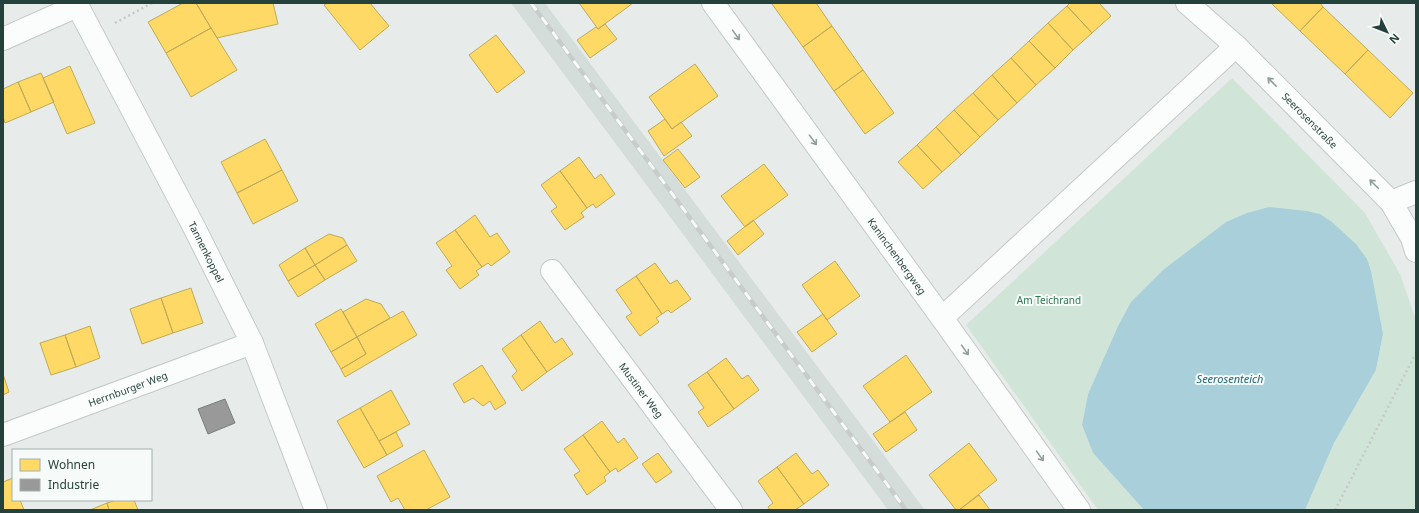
<svg xmlns="http://www.w3.org/2000/svg" width="1419" height="513" font-family="'Noto Sans',sans-serif">
<rect width="100%" height="100%" fill="#e7ecea"/>
<!-- built -->
<path fill="#d5ddda" d="M511,3H545L925,510H888Z"/>
<!-- green -->
<path fill="#d0e5d8" d="M1232,78L1365,213L1400,274L1416,320V510H1305L1334,443L1376,370L1383,334L1163,270L1131,303L1118,326L1088,394L1082,425L1093,453L1144,510H1098L966,325Z"/>
<!-- water -->
<path fill="#a9d0da" d="M1269,207L1307,211L1320,214L1332,222L1356,244L1367,259L1371,271L1383,334L1376,370L1334,443L1305,510H1144L1093,453L1082,425L1088,394L1118,326L1131,302L1163,270L1226,222L1247,213Z"/>
<!-- homes -->
<path fill="#ffd966" stroke="#bdab59" d="M183,3H196L211,28L166,53L148,22Z
M196,3H273L278,24L217,38Z
M327,3H370L389,26L360,50L324,5Z
M579,3H633L598,29Z
M773,3H816L832,26L803,47L772,4Z
M1070,3H1099L1111,16L1092,33L1067,6Z
M1271,3H1320L1323,7L1300,31Z
M1067,6L1092,33L1073,50L1048,23Z
M1323,7L1368,50L1345,74L1300,31Z
M1048,23L1073,50L1055,68L1029,41Z
M605,24L617,39L590,58L577,40L596,27L598,29Z
M832,26L863,70L834,91L803,47Z
M211,28L237,70L191,97L166,53Z
M496,35L525,72L497,93L469,55Z
M1029,41L1055,68L1036,85L1011,58Z
M1368,50L1413,93L1390,118L1345,74Z
M1011,58L1036,85L1017,103L992,75Z
M695,64L718,96L672,129L649,97Z
M70,66L95,123L67,134L43,78Z
M863,70L894,113L865,134L834,91Z
M41,73L54,102L31,112L18,82Z
M992,75L1017,103L998,120L973,93Z
M18,82L31,112L5,123L3,117V89Z
M973,93L998,120L980,137L954,110Z
M954,110L980,137L961,155L936,127Z
M665,119L672,129L681,122L692,136L664,156L648,131Z
M936,127L961,155L942,172L917,145Z
M265,139L282,170L237,193L221,162Z
M917,145L942,172L923,189L898,162Z
M678,149L700,177L685,188L663,160Z
M579,157L595,179L601,174L615,194L596,208L593,204L587,208L560,171Z
M764,164L788,195L745,227L721,196Z
M282,170L298,201L253,224L237,193Z
M560,171L587,208L581,213L584,217L565,230L551,211L557,207L541,185Z
M475,215L490,237L497,233L510,252L491,266L488,263L482,267L455,230Z
M753,220L764,234L738,255L727,241Z
M455,230L482,267L476,271L479,275L460,289L446,270L452,266L436,243Z
M329,234L343,238L347,245L315,265L305,248Z
M347,245L357,261L325,280L315,265Z
M305,248L315,265L288,281L279,265Z
M835,261L860,296L827,320L802,285Z
M655,263L670,284L677,280L691,299L671,313L668,310L662,314L636,276Z
M315,265L325,280L298,297L288,281Z
M636,276L662,314L656,318L659,322L640,336L626,317L632,313L616,290Z
M191,288L203,323L173,333L161,298Z
M161,298L173,333L142,344L130,309Z
M366,299L381,304L390,318L357,337L343,312Z
M341,309L357,337L331,352L315,324Z
M403,311L417,335L345,377L341,369L366,354L357,337Z
M823,314L837,334L812,352L797,332Z
M540,321L555,343L562,338L573,354L547,372L521,335Z
M90,326L100,358L76,367L65,335Z
M65,335L76,367L51,375L40,343Z
M521,335L547,372L522,391L512,376L517,371L502,349Z
M357,337L366,354L341,369L331,352Z
M906,355L932,392L890,422L863,386Z
M726,358L742,379L748,375L759,390L734,409L707,372Z
M482,365L506,403L495,410L490,401L483,406L473,398L464,403L453,384Z
M707,372L734,409L708,427L698,412L704,408L688,385Z
M3,374L9,392L3,395Z
M391,390L410,424L379,441L360,408Z
M360,408L387,455L364,468L337,421Z
M905,412L917,430L886,452L873,434Z
M602,421L618,443L624,438L638,458L618,472L616,468L610,472L583,435Z
M396,432L403,446L387,455L379,441Z
M583,435L610,472L604,477L606,481L587,495L574,475L580,471L564,449Z
M969,443L997,480L959,510H956L929,475Z
M424,450L450,497L426,510H405L398,498L391,502L377,476Z
M658,453L672,472L656,483L642,464Z
M796,453L812,474L818,470L829,485L804,504L777,467Z
M777,467L804,504L795,510H770L768,507L773,503L758,481Z
M13,478V500H20L24,510H3V482Z
M979,495L990,510H959Z
M116,500H134L138,510H109L107,503Z
M107,503L109,510H90Z"/>
<!-- industry -->
<path fill="#999" stroke="#767f7d" d="M225,399L235,423L208,434L198,409Z"/>
<g fill="none" stroke-linecap="round" stroke-linejoin="round">
<!-- minor casing -->
<g stroke="#c4c9c7" stroke-width="24">
<g id="minor">
<path id="s1" d="M76,3L194,227L252,343L316,510"/>
<path id="s2" d="M713,3L942,318L1079,510"/>
<path id="s3" d="M1187,3L1236,46L1391,202L1412,238L1416,251"/>
<path d="M3,39L77,6"/>
<path d="M1391,202L1416,192"/>
<path id="s4" d="M552,271L731,510"/>
<path d="M942,318L1236,46"/>
<path id="s5" d="M3,435L252,343"/>
</g>
</g>
<!-- path -->
<path stroke="#c3cbca" stroke-width="2.5" stroke-dasharray="2 3" stroke-linecap="butt" d="M115,23L152,3
M1335,510L1416,353"/>
<!-- minor -->
<use href="#minor" stroke="#fbfcfc" stroke-width="22"/>
<!-- rail casing -->
<g stroke="#c8cdcb" stroke-width="4.5">
<path id="rail" d="M531,3L906,510"/>
</g>
<!-- rail -->
<use href="#rail" stroke="#f6faf8" stroke-width="3" stroke-dasharray="9" stroke-linecap="butt"/>
</g>
<!-- one-way arrows -->
<defs><path id="oneway-shaft" d="M-6 0H5M1.5-3L5.5 0L1.5 3" fill="none" stroke-width="1.6" stroke-linecap="round" stroke-linejoin="round"/></defs>
<g stroke="#909e9c">
<use href="#oneway-shaft" transform="translate(736 35) rotate(54)"/>
<use href="#oneway-shaft" transform="translate(1272 82) rotate(-135)"/>
<use href="#oneway-shaft" transform="translate(813 140) rotate(54)"/>
<use href="#oneway-shaft" transform="translate(1374 184) rotate(-135)"/>
<use href="#oneway-shaft" transform="translate(965 350) rotate(55)"/>
<use href="#oneway-shaft" transform="translate(1040 456) rotate(55)"/>
</g>
<g text-anchor="middle" dominant-baseline="central" stroke-width="4" stroke-linejoin="round" paint-order="stroke">
<!-- street labels -->
<g font-size="10" fill="#24413b" stroke="#f6faf8">
<text stroke="none"><textPath href="#s3" startOffset="170">Seerosenstraße</textPath></text>
<text stroke="none"><textPath href="#s1" startOffset="281">Tannenkoppel</textPath></text>
<text stroke="none"><textPath href="#s2" startOffset="313">Kaninchenbergweg</textPath></text>
<text stroke="none"><textPath href="#s5" startOffset="133">Herrnburger Weg</textPath></text>
<text stroke="none"><textPath href="#s4" startOffset="149">Mustiner Weg</textPath></text>
</g>
<!-- park labels -->
<g font-size="10" fill="#2e784f" stroke="#f6faf8">
<text x="1049" y="300">Am Teichrand</text>
</g>
<!-- water labels -->
<g font-size="11" font-style="italic" fill="#1d687d" stroke="#f6faf8">
<text x="1230" y="378">Seerosenteich</text>
</g>
</g>
<!-- border -->
<rect width="1419" height="513" fill="none" stroke="#24413b" stroke-width="8"/>
<!-- legend -->
<rect x="12" y="449" width="140" height="52" fill="#f6faf8" stroke="#a2b0ac"/>
<rect x="20" y="459" width="20" height="12" fill="#ffd966" stroke="#a2b0ac"/>
<text x="48" y="469" font-size="12" fill="#24413b">Wohnen</text>
<rect x="20" y="479" width="20" height="12" fill="#999999" stroke="#a2b0ac"/>
<text x="48" y="489" font-size="12" fill="#24413b">Industrie</text>
<!-- north arrow -->
<g transform="translate(1387 32) rotate(133)" stroke="#f6faf8" stroke-width="3" paint-order="stroke">
<path d="M0-3L7 15L0 10L-7 15Z" fill="#24413b"/>
<text y="-6" font-size="11" font-weight="bold" text-anchor="middle" fill="#24413b">N</text>
</g>
</svg>
